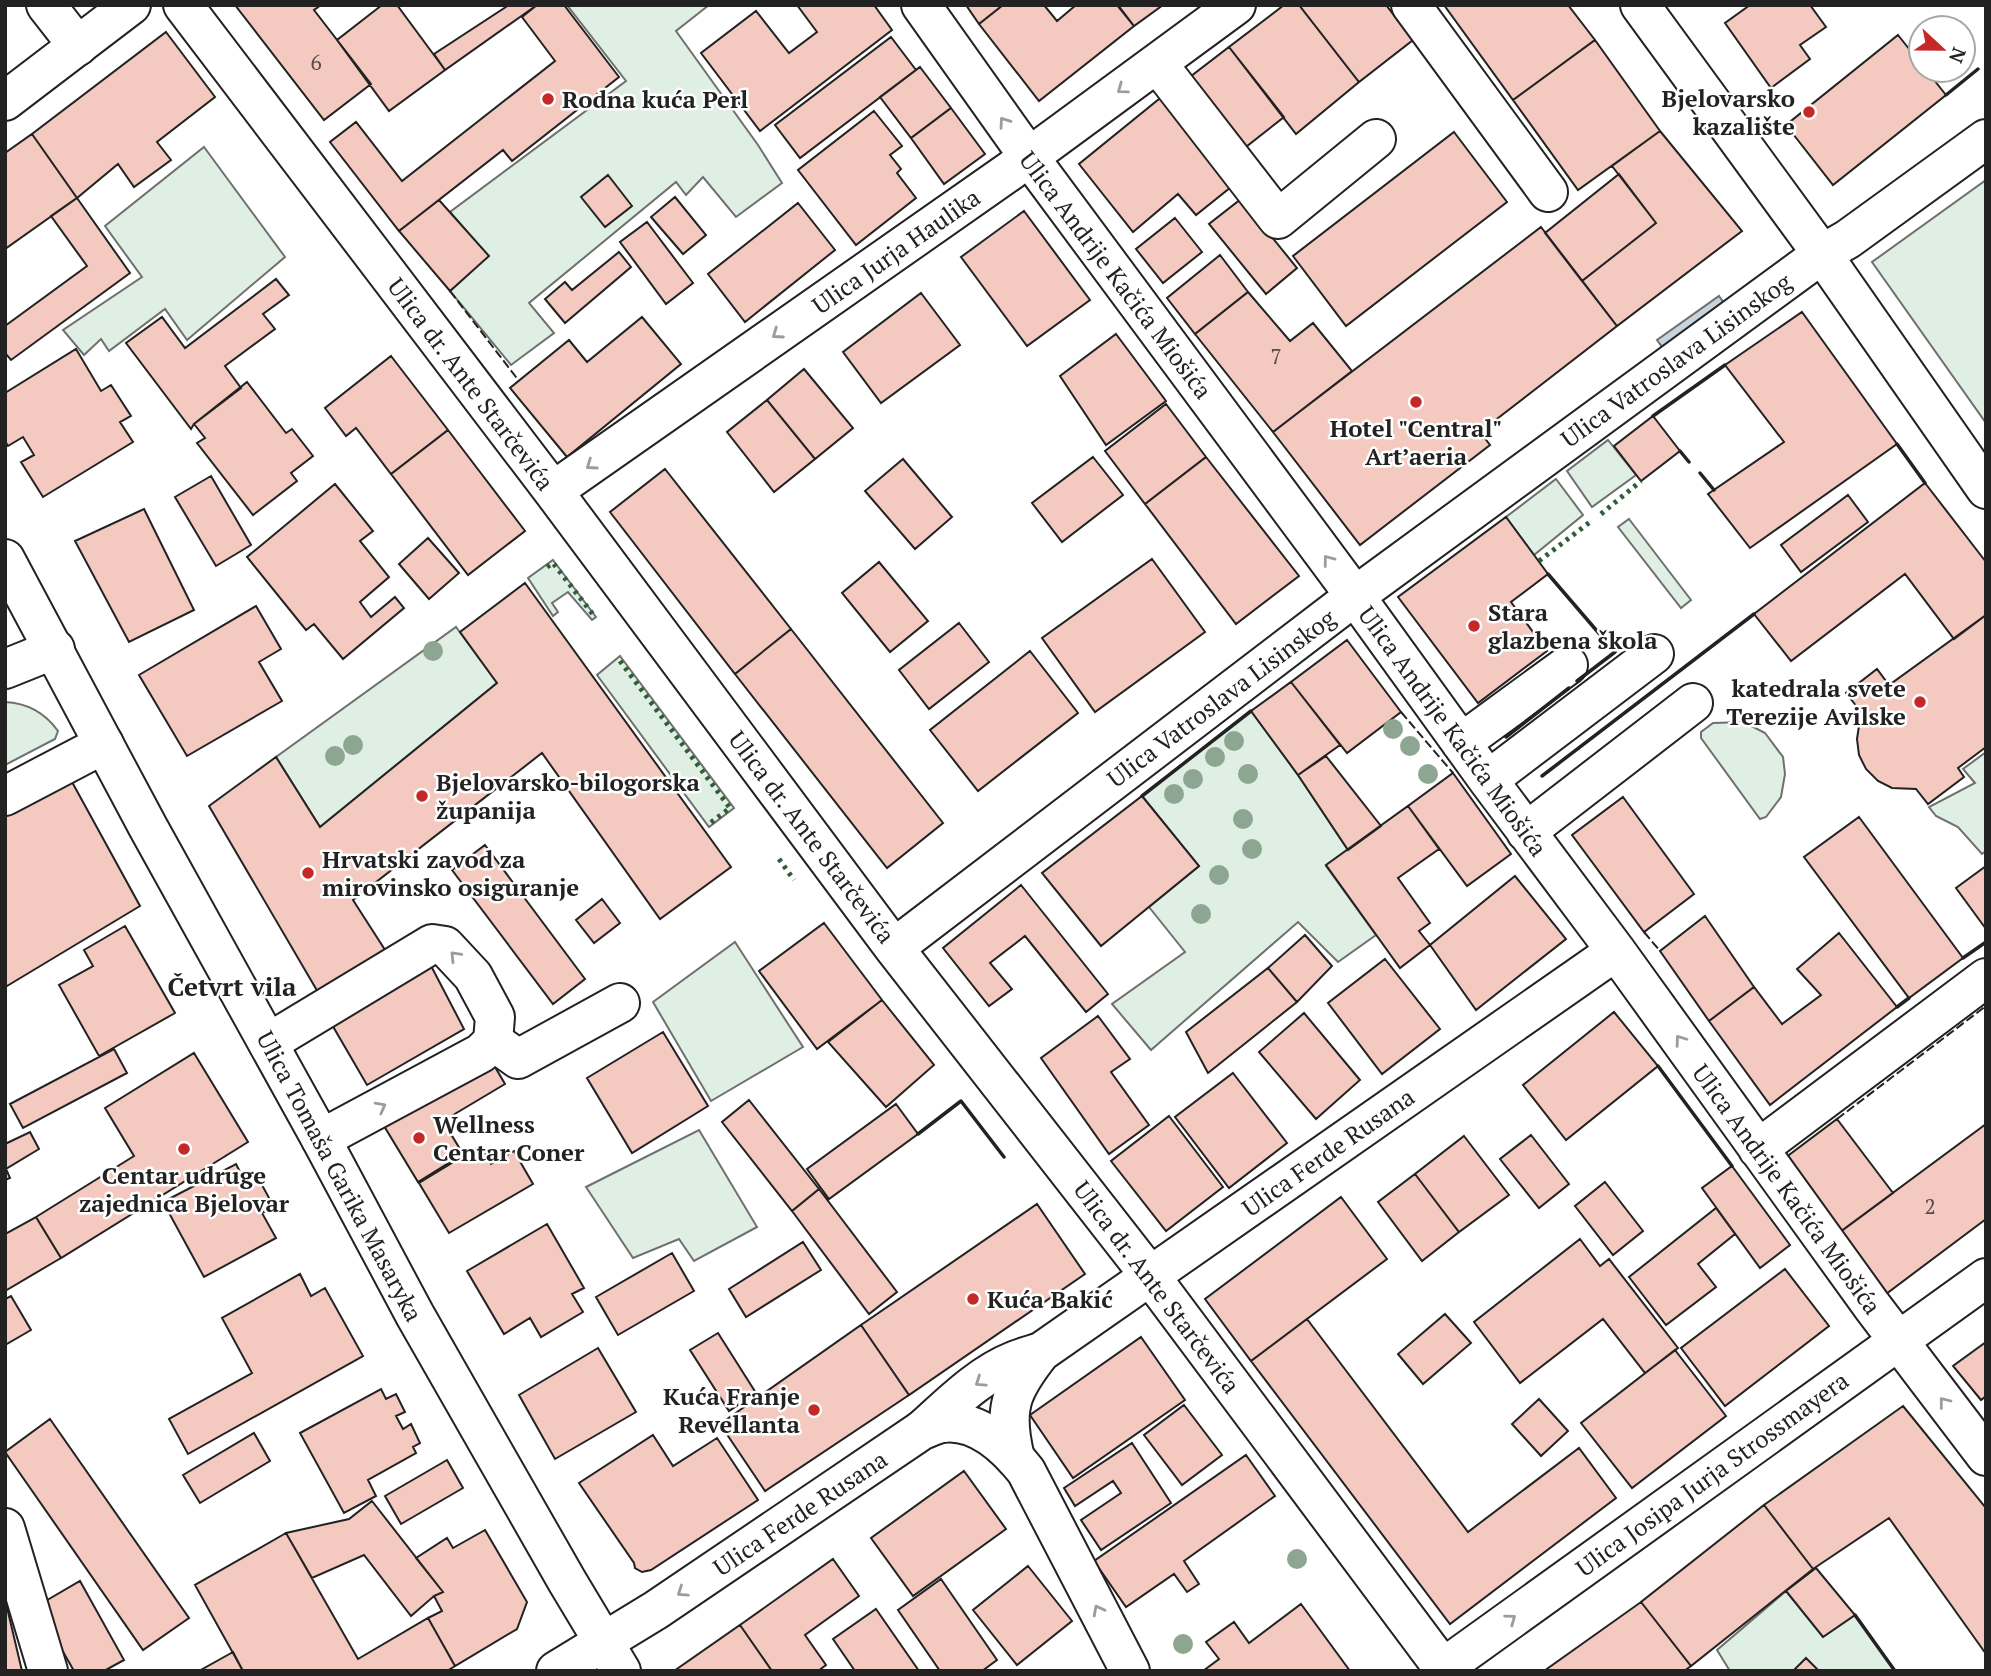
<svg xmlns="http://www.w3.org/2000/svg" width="1991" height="1676" font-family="'PT Serif',serif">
<rect width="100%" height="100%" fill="#fff"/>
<!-- green -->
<path fill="#e0efe3" stroke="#6f6f6f" stroke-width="2" d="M567,5H709L676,31L758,145L782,183L736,217L703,177L686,195L676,182L529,303L554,333L511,365L450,291L488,256L450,212L626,81Z
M204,147L285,257L187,340L165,309L109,351L101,339L84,355L63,330L142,277L105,226Z
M1986,180V423L1872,262Z
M1608,440L1636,475L1592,507L1567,471Z
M1556,479L1583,515L1534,555L1506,517Z
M1629,519L1691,600L1681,608L1618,527Z
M553,560L596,617L592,620L568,592L552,603L558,612L553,616L528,578Z
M456,627L497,683L320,827L276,757Z
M620,656L734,808L709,827L597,675Z
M5,702C28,703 45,713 58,731L55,739L5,765Z
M1251,711L1298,775L1348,850L1326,866L1376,935L1338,962L1298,922L1151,1050L1112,1004L1185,952L1149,907L1199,866L1142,796Z
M1744,722L1765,733L1783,757L1785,774L1781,797L1766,817L1760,819L1701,738V732L1713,723Z
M1986,752V851L1982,854L1958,827L1936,816L1929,807L1975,783L1963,769Z
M735,942L803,1047L711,1101L653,1002Z
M699,1130L757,1227L694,1261L679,1239L633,1258L586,1187Z
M1786,1591L1823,1637L1855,1615L1895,1671H1730L1717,1650Z"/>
<!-- water -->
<path fill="#c7d3dd" stroke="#6f6f6f" stroke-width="2" d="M1719,296L1733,316L1671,359L1657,340Z"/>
<!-- building -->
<path fill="#f3c9c0" stroke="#222" stroke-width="2" d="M235,5H321L314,10L371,84L324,120Z
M382,5H397L445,70L389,111L337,40Z
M509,5H537L445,70L434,54Z
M537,5H564L619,77L512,161L503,150L399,231L330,142L356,122L402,181L555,61L522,17Z
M797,5H874L892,30L760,131L701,53L756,11L789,53L817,32Z
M966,5H1003L979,24Z
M1003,5H1044L1057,21L1076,5H1117L1134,26L1039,101L979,24Z
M1118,5H1163L1134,26Z
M1284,5H1299L1359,82L1296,134L1229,47Z
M1299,5H1386L1413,40L1359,82Z
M1444,5H1568L1595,40L1513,100Z
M1750,5H1810L1826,27L1800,45L1810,59L1771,88L1725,23Z
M166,32L215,97L157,142L171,160L134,187L118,164L77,198L32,134Z
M1898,35L1921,64V70H1926L1946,95L1833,185L1786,125Z
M891,37L916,70L800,158L775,125Z
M1595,40L1660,131L1578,190L1513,100Z
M1229,47L1284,117L1242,150L1186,80Z
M920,67L951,108L911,138L880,97Z
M1164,95L1236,183L1196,215L1178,194L1133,232L1079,164Z
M951,108L985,154L944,184L911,138Z
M874,111L902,146L890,155L901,169L897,173L916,198L856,245L798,170Z
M1660,131L1742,231L1617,326L1582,281L1656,223L1612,166Z
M1454,132L1507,202L1346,326L1293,256Z
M32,134L77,198L5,249V153Z
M1619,174L1656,223L1582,281L1545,233Z
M608,175L632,206L605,227L581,197Z
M675,197L706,235L683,254L651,217Z
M77,198L130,273L11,360L5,353V326L87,266L51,216Z
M1241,199L1297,268L1266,294L1209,224Z
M439,200L489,256L450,291L399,231Z
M798,203L835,250L745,322L708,274Z
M1024,211L1090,300L1027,346L961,257Z
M1175,218L1202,252L1163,283L1136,249Z
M647,222L693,283L666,304L620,242Z
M1541,227L1617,326L1480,432L1490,445L1360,545L1273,432Z
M619,252L631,267L565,323L545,299L565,282L572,290Z
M1220,255L1248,292L1195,334L1167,298Z
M276,279L289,295L263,314L275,329L225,366L241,388L194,424L191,429L126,343L162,317L185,348Z
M1248,292L1290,341L1313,323L1352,371L1273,432L1195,334Z
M921,293L960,345L881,403L843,352Z
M1802,312L1897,444L1750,548L1708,494L1784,442L1725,365Z
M642,317L681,364L567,457L510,388L569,340L587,362Z
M1116,334L1166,401L1106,445L1060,376Z
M76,349L101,391L111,385L131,416L120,422L133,442L43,497L21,462L34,455L23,437L8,446L5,441V393Z
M391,356L448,430L391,474L356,428L346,436L325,408Z
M804,369L853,428L815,459L767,400Z
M247,382L286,433L292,429L313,456L291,473L297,481L253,515L197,443L205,438L194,424Z
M767,400L815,459L774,492L727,432Z
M1166,404L1206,457L1145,504L1105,451Z
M1653,416L1680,451L1641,481L1614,446Z
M448,430L525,531L468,575L391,474Z
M1093,457L1123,495L1062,542L1032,503Z
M1206,457L1299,576L1236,624L1145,504Z
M903,459L952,517L915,549L865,491Z
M665,469L791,629L735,674L610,512Z
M211,476L251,545L216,566L175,497Z
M1925,483L1986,562V615L1954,639L1905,574L1791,661L1754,614Z
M335,484L373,531L360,541L389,577L360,602L371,617L395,597L404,608L343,659L314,624L306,630L247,557Z
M1848,495L1868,522L1801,572L1781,545Z
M144,509L194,610L129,642L75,541Z
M1506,517L1548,574L1511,602L1547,651L1478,703L1398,597Z
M428,538L459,573L429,599L399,564Z
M1152,559L1205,632L1095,712L1042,638Z
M879,562L928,621L890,652L842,593Z
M525,583L731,867L660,919L542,753L353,900L387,953L322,999L209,806L276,757L320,827L497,683L460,632Z
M256,606L281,649L259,662L282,701L187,756L139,675Z
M1986,615V747L1958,768L1964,777L1928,804L1916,789L1892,788L1878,781L1866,769L1859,755L1857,739L1861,712L1846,693L1877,669L1889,685Z
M959,623L989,662L929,709L899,670Z
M791,629L943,823L887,868L735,674Z
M1347,640L1401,712L1347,753L1291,682Z
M1030,651L1078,713L978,791L930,730Z
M1291,682L1340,745L1298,775L1251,711Z
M1326,756L1381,826L1348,850L1298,775Z
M66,771L140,906L7,986L5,983V805Z
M1453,773L1511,854L1467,886L1408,806Z
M1142,796L1199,866L1101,946L1042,873Z
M1623,797L1694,894L1644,932L1572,835Z
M1408,806L1439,849L1398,878L1430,923L1419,931L1430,945L1400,968L1326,865Z
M1859,817L1963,958L1909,998L1804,857Z
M485,845L585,979L553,1004L452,870Z
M1986,866V929L1956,888Z
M1515,876L1566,939L1476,1010L1430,945Z
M1021,885L1108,994L1086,1012L1025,936L990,963L1012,989L989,1006L943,948Z
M602,899L620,923L594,943L576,920Z
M1705,916L1754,987L1709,1021L1660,951Z
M824,923L882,1000L817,1049L759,971Z
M125,926L175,1013L99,1056L59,985L93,966L84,950Z
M1839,933L1897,1007L1770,1105L1709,1021L1754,987L1782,1024L1821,995L1797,969Z
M1305,935L1332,966L1297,1002L1268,968Z
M1385,959L1440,1029L1382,1074L1328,1003Z
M429,962L464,1029L367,1085L331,1023Z
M1268,968L1297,1002L1208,1073L1186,1032Z
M882,1000L934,1065L886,1107L828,1042Z
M1614,1012L1658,1066L1566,1140L1523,1085Z
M1304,1013L1360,1080L1316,1119L1259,1052Z
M1098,1016L1130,1059L1111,1072L1149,1125L1109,1154L1041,1058Z
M663,1032L708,1106L632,1153L587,1078Z
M114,1049L127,1073L23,1128L10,1104Z
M194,1053L248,1142L61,1258L36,1217L134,1156L105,1108Z
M488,1055L505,1084L443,1121L463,1154L418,1182L381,1121Z
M1233,1073L1287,1143L1229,1188L1175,1117Z
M749,1100L819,1189L792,1211L722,1122Z
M896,1104L918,1134L829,1199L807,1169Z
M1169,1116L1223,1187L1166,1231L1111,1161Z
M1837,1119L1893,1193L1840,1232L1785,1158Z
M1986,1124V1219L1886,1294L1840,1232Z
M30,1132L39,1149L6,1169L10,1178L5,1180V1144Z
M1531,1135L1569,1184L1539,1208L1500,1159Z
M1464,1136L1509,1195L1459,1232L1415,1174Z
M480,1146L491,1164L514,1151L533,1184L449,1233L419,1183Z
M236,1164L244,1180L256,1174L274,1207L262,1213L276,1238L204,1277L163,1202Z
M1732,1166L1790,1245L1760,1268L1702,1188Z
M1415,1174L1459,1232L1422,1261L1378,1202Z
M1605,1182L1643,1231L1613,1255L1575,1206Z
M819,1189L897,1292L869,1314L792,1211Z
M1341,1197L1387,1259L1251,1361L1205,1299Z
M1037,1204L1085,1274L909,1395L861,1325Z
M1716,1208L1735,1234L1698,1264L1716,1287L1666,1325L1629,1277Z
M36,1217L61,1258L5,1291V1234Z
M547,1224L584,1288L572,1294L583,1312L541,1337L530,1318L504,1334L467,1271Z
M1580,1239L1600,1266L1609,1259L1678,1348L1645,1373L1603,1319L1520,1383L1474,1322Z
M803,1242L821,1270L746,1317L729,1289Z
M672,1253L694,1291L618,1335L596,1297Z
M1785,1269L1829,1326L1725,1406L1681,1348Z
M300,1274L311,1296L325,1288L363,1356L188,1454L169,1419L252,1373L222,1318Z
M11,1296L31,1330L5,1345V1299Z
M1445,1314L1471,1343L1423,1384L1398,1354Z
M1307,1319L1468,1532L1579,1448L1616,1498L1450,1624L1251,1361Z
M861,1325L909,1395L765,1491L720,1424Z
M718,1333L756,1393L729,1411L690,1350Z
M1141,1337L1185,1400L1073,1478L1030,1415Z
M1986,1342V1396L1981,1400L1953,1366Z
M598,1348L636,1412L555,1459L519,1395Z
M1675,1350L1726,1416L1632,1488L1581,1423Z
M381,1389L386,1399L396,1394L405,1412L396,1416L403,1429L411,1424L420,1443L413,1447L416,1453L368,1480L376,1496L344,1513L300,1433Z
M1539,1399L1568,1431L1541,1456L1512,1424Z
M1184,1405L1222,1455L1182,1485L1144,1435Z
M1903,1406L1986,1508V1654L1889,1518L1813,1569L1764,1505Z
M50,1419L189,1618L143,1650L5,1452Z
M254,1433L270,1461L200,1503L183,1475Z
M653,1435L673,1466L717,1438L758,1500L651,1570L642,1572L635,1568L634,1563L579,1483Z
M1132,1443L1171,1503L1101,1550L1081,1520L1121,1493L1113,1481L1075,1506L1064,1488Z
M1246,1455L1275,1496L1184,1561L1199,1584L1187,1592L1174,1574L1126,1607L1094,1561Z
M447,1460L463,1488L401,1524L385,1496Z
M964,1471L1006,1529L913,1596L871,1538Z
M372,1501L443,1592L434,1596L411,1616L364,1555L312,1578L286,1533L349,1519Z
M1764,1505L1813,1569L1691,1666L1641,1602Z
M485,1530L527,1602L517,1629L455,1666L428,1618L442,1611L434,1596L443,1592L416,1558L447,1538L453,1548Z
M286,1533L358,1659L428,1618L455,1666L447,1671H243L195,1585Z
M833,1559L859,1596L805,1635L826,1665L818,1671H772L740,1625Z
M1028,1566L1072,1621L1017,1665L973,1610Z
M1816,1568L1855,1615L1823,1637L1786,1591Z
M941,1579L997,1660L982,1671H940L898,1610Z
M80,1581L124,1660L104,1671H74L37,1606Z
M5,1599L22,1671H5Z
M1641,1602L1691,1666L1684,1671H1544Z
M1301,1604L1350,1671H1203L1219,1659L1206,1642L1234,1622L1249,1643Z
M876,1609L919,1671H855L833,1639Z
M740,1625L772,1671H674Z
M233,1652L243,1671H199Z
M1806,1658L1819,1671H1793Z"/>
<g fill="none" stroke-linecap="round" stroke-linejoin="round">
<!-- minor casing -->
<g stroke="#222" stroke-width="42">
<path id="minor" d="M46,5L78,46
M183,5L553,491L894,948L1151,1277L1443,1668
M921,5L1029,157L1355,596L1488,780L1616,951L1872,1306L1986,1456
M1411,5L1548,192
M1640,5L1822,254L1986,489
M1157,63L1278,219L1376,139
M553,491L1010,171L1236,5
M5,669L55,649
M1461,743L1568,665
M1488,780L1654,654
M5,796L104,744
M1526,832L1693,703
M894,948L1355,596L1822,254L1848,239L1986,139
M493,1041L518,1059L620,1003
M268,1043L432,944L445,946L473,976L495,1017L493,1041L481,1053L321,1139
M1758,1149L1986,978
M922,1430C950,1405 979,1375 1014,1361C1023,1357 1032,1355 1041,1352
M1015,1458C1003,1409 1010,1391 1041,1352L1616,951
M5,1528L48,1671
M1439,1671L1986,1278"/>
</g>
<!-- major casing -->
<g stroke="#222" stroke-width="42">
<path id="major" d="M5,101L131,5
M5,559L148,827L321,1139L415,1315L567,1581L621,1671
M556,1671L656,1610L922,1430C928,1428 936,1424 943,1423C978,1419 1006,1446 1026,1471L1130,1671"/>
</g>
<!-- minor -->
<use href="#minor" stroke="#fff" stroke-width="38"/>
<!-- major -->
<use href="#major" stroke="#fff" stroke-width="38"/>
<!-- hedge -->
<path stroke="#2f5e38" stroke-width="5" stroke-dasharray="3.5 5" stroke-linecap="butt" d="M1601,514L1641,481
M1539,561L1590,522
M547,567L553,563L595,617
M620,661L730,808L709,824
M779,859L794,880"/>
<!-- fence -->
<path stroke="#222" stroke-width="2" stroke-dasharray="9 3.5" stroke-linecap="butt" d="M450,291L519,381
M1401,712L1453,773
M1644,932L1660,951
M1837,1119L1986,1006"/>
<!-- wall -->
<path stroke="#222" stroke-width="3.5" d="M1946,95L1978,69
M1653,416L1725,365
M1897,444L1925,483
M1680,451L1689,462
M1700,473L1714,490
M1548,574L1615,652L1577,681
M1506,737L1569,688
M1542,776L1754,614
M1142,796L1251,711
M1963,958L1986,942
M1897,1007L1909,998
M1658,1066L1732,1166
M918,1134L961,1101L1004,1157
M1855,1615L1895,1671"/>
</g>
<!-- trees -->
<g fill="#8da692">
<circle cx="433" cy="651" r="10"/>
<circle cx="1393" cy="729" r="10"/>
<circle cx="1234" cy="741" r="10"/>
<circle cx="353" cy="745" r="10"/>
<circle cx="1410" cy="746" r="10"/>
<circle cx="335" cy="756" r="10"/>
<circle cx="1215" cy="757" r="10"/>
<circle cx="1248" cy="774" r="10"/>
<circle cx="1428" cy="774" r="10"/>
<circle cx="1193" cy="779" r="10"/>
<circle cx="1174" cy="794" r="10"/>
<circle cx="1243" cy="819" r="10"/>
<circle cx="1252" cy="849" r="10"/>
<circle cx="1219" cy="875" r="10"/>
<circle cx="1201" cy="914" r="10"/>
<circle cx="1297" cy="1559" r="10"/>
<circle cx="1183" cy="1644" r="10"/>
</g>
<!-- one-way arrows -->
<defs><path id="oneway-chevron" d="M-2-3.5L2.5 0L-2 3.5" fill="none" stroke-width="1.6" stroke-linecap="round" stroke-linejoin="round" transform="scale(1.75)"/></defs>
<g stroke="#9c9c9c">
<use href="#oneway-chevron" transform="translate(1122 89) rotate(144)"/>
<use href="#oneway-chevron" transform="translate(1004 122) rotate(-125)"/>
<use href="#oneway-chevron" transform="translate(777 334) rotate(145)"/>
<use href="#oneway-chevron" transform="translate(591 465) rotate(145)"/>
<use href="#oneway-chevron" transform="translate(1328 560) rotate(-127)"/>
<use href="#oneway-chevron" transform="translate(455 956) rotate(-134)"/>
<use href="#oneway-chevron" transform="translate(1680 1040) rotate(-126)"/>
<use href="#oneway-chevron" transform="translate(381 1107) rotate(-28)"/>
<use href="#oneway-chevron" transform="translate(980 1382) rotate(146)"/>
<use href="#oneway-chevron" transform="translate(1944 1402) rotate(-128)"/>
<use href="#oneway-chevron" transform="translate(682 1592) rotate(146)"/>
<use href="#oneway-chevron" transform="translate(1098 1610) rotate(-118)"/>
<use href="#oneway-chevron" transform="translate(1511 1619) rotate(-36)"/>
</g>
<!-- markers -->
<g fill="#c62828" stroke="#fff" stroke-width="2.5">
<circle cx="548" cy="99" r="7"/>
<circle cx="1809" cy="112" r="7"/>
<circle cx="1416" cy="402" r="7"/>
<circle cx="1474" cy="626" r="7"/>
<circle cx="1920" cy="702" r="7"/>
<circle cx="422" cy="796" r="7"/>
<circle cx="308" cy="873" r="7"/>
<circle cx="419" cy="1138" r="7"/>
<circle cx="184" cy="1149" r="7"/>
<circle cx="973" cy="1299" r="7"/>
<circle cx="814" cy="1410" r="7"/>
</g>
<g text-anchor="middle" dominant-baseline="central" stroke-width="5" stroke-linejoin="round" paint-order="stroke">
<!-- number labels -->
<g font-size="21" fill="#564c4a">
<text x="316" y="62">6</text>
<text x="1276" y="356">7</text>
<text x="1930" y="1206">2</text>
</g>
<!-- poi labels -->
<g font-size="24" font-weight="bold" fill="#222" stroke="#fff" text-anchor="start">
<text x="1795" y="98" text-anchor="end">Bjelovarsko<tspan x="1795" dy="28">kazalište</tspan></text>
<text x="562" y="99">Rodna kuća Perl</text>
<text x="1416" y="428" text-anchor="middle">Hotel "Central"<tspan x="1416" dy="28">Art’aeria</tspan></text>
<text x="1488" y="612">Stara<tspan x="1488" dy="28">glazbena škola</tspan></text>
<text x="1906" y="688" text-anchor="end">katedrala svete<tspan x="1906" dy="28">Terezije Avilske</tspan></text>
<text x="436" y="782">Bjelovarsko-bilogorska<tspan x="436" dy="28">županija</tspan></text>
<text x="322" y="859">Hrvatski zavod za<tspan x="322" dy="28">mirovinsko osiguranje</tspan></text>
<text x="433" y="1124">Wellness<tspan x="433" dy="28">Centar Coner</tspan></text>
<text x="184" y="1175" text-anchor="middle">Centar udruge<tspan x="184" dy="28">zajednica Bjelovar</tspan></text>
<text x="987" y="1299">Kuća Bakić</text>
<text x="800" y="1396" text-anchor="end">Kuća Franje<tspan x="800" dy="28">Revellanta</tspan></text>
</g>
<!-- street labels -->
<g font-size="24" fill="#222" stroke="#fff">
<text transform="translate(896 251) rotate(-35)">Ulica Jurja Haulika</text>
<text transform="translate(1116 275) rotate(53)">Ulica Andrije Kačića Miošića</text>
<text transform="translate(1676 360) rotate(-36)">Ulica Vatroslava Lisinskog</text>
<text transform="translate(471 384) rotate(53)">Ulica dr. Ante Starčevića</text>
<text transform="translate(1221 698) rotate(-37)">Ulica Vatroslava Lisinskog</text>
<text transform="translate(1453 731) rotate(54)">Ulica Andrije Kačića Miošića</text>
<text transform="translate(812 837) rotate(53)">Ulica dr. Ante Starčevića</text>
<text transform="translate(1328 1152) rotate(-35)">Ulica Ferde Rusana</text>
<text transform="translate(340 1176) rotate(62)">Ulica Tomaša Garika Masaryka</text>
<text transform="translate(1787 1189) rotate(54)">Ulica Andrije Kačića Miošića</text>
<text transform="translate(1157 1287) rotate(53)">Ulica dr. Ante Starčevića</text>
<text transform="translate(1712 1474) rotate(-36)">Ulica Josipa Jurja Strossmayera</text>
<text transform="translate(800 1513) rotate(-34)">Ulica Ferde Rusana</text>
</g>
<!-- neighbourhood labels -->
<g font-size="26" font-weight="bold" fill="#222" stroke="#fff">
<text x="232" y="986">Četvrt vila</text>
</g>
</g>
<!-- border -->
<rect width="1991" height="1676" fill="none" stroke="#222222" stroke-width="14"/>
<!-- north arrow -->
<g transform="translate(1942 49) rotate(112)"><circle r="33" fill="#ffffff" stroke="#a7a7a7" stroke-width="2"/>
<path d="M0-5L12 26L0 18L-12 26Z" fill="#c62828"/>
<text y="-10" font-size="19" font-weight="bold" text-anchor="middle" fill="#222222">N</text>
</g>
</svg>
